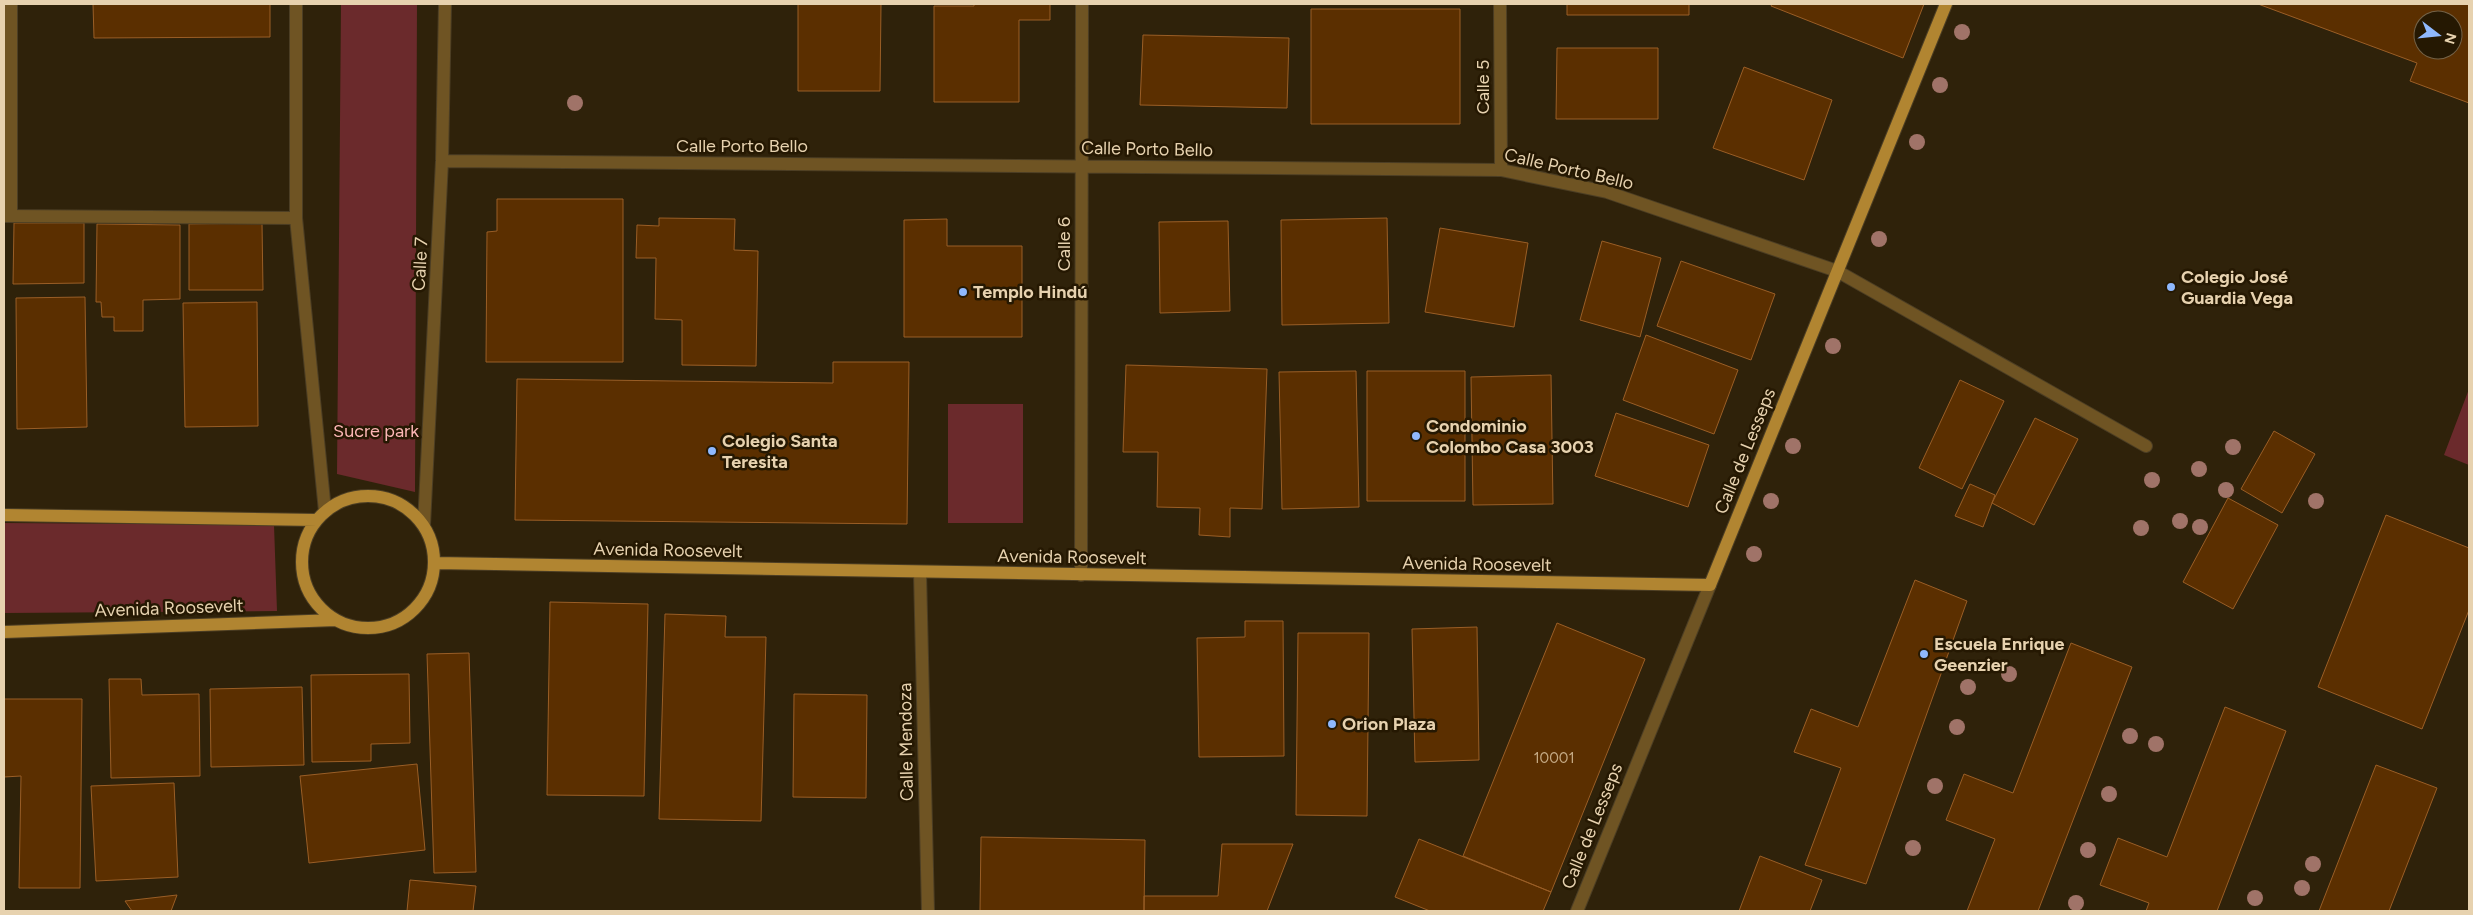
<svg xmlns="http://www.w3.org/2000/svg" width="2473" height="915" font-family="Figtree,sans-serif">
<rect width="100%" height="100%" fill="#2f220a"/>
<!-- green -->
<path fill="#6b2a2c" d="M341,4H417L415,492L337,474Z
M2469,389V465L2444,455Z
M948,404H1023V523H948Z
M4,523L274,525L277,611L4,613Z"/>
<!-- building -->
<path fill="#5b2f00" stroke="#9a5e26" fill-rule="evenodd" d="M93,4H270V37L94,38Z
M798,4H881L880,91H798Z
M974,4H1050V20H1019V102H934V6H974Z
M1567,4H1689V15H1567Z
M1772,4H1924L1903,58L1771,6Z
M2258,4H2469V103L2410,81L2417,63ZM2423,20H2453V50H2423Z
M1311,9H1460V124H1311Z
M1143,35L1289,38L1287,108L1140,105Z
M1557,48H1658V119H1556Z
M1744,67L1832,100L1804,180L1713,148Z
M497,199H623V362H486L487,232L497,231Z
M659,218L735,219L734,250L758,251L756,366L682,365V320L655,319L656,258H636L637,225L659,226Z
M1387,218L1389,323L1282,325L1281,220Z
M947,219V246H1022V337H904V220Z
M1228,221L1230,311L1160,313L1159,222Z
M14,223H84V283L13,284Z
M262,223L263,290H189V224Z
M97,224L180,225V299L143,300V331H114V317H102L101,302H96Z
M1440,228L1528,243L1514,327L1425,312Z
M1602,241L1661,258L1640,337L1580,320Z
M1681,261L1775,294L1751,360L1657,326Z
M85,297L87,427L17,429L16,298Z
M257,302L258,426L185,427L183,303Z
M1646,335L1738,370L1714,434L1623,400Z
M833,362H909L907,524L515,520L517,379L833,383Z
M1126,365L1267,369L1262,509L1230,508V537L1199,535L1200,508L1157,507L1158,452H1123Z
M1356,371L1359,507L1282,509L1279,372Z
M1367,371H1465V501H1367Z
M1551,375L1553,504L1473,505L1471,377Z
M1960,380L2004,401L1962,489L1919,468Z
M1616,413L1709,445L1688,507L1595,476Z
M2035,418L2078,439L2034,525L1992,503Z
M2274,431L2315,454L2282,513L2241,489Z
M1970,484L1995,495L1983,527L1955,516Z
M2228,498L2278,525L2233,609L2183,582Z
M2386,515L2469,548V610L2422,729L2318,687Z
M1915,580L1967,601L1866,884L1805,865L1841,768L1794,752L1811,709L1858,727Z
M550,602L648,604L644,796L547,795Z
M665,614L726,616L725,637H766L761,821L659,819Z
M1245,621H1283L1284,756L1199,757L1197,638L1245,637Z
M1557,623L1645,659L1551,892L1463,856Z
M1477,627L1479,760L1415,762L1412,629Z
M1298,633H1369L1367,816L1296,815Z
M2071,643L2132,667L2038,911H1967L1995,839L1946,820L1964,774L2013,793Z
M469,653L476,872L434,873L427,654Z
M409,674L410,743L371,744V761L312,762L311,675Z
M109,679H141L142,695L199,694L200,776L111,778Z
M302,687L304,765L211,767L210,689Z
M794,694L867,695L866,798L793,797Z
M4,699H82L80,888H19L21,776L4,777Z
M2225,707L2286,731L2217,911H2146L2149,903L2100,885L2118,838L2167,857Z
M417,764L425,850L309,863L300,776Z
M2376,765L2437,788L2389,911H2319Z
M174,783L178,877L96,881L91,786Z
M981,837L1145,840L1144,911H980Z
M1419,839L1551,892L1543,911H1430L1395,897Z
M1222,844H1293L1267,911H1144V896H1218Z
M1760,856L1822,880L1810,911H1739Z
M410,880L476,886L473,911H407Z
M177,895L171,911H132L125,901Z"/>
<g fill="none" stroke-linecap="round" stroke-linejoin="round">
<!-- minor casing -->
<g stroke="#4c3e24" stroke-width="14">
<path id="minor" d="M296,4V218L325,511
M1500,4L1501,170
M442,161L1501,170L1607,192L1837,271L2146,446
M4,216L296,218
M11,216V4
M424,525L442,161L445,4
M920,573L928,911
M1081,575L1082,4
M1577,911L1710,585"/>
</g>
<!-- major casing -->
<g stroke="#4c3e24" stroke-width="14">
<path id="major" d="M302 562a66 66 0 1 1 132 0a66 66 0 1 1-132 0Z
M4,515L317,520
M435,563L1710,585L1946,4
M4,632L336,620"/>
</g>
<!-- minor -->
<use href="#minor" stroke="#6f5423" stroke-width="12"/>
<!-- major -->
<use href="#major" stroke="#b18531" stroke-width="12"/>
</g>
<!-- trees -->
<g fill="#a07368">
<circle cx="1962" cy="32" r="8"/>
<circle cx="1940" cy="85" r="8"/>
<circle cx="575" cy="103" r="8"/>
<circle cx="1917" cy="142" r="8"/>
<circle cx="1879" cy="239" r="8"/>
<circle cx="1833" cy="346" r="8"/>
<circle cx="1793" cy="446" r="8"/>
<circle cx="2233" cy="447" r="8"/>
<circle cx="2199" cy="469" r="8"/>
<circle cx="2152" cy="480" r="8"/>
<circle cx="2226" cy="490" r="8"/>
<circle cx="1771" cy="501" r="8"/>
<circle cx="2316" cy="501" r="8"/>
<circle cx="2180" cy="521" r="8"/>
<circle cx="2200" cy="527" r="8"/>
<circle cx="2141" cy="528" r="8"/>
<circle cx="1754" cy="554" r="8"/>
<circle cx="2009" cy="674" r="8"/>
<circle cx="1968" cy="687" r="8"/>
<circle cx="1957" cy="727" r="8"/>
<circle cx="2130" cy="736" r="8"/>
<circle cx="2156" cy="744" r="8"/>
<circle cx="1935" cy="786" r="8"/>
<circle cx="2109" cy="794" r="8"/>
<circle cx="1913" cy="848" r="8"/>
<circle cx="2088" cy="850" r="8"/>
<circle cx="2313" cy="864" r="8"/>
<circle cx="2302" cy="888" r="8"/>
<circle cx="2255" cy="898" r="8"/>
<circle cx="2076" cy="903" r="8"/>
</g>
<!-- markers -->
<g fill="#8fb8fd" stroke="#251802" stroke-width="2">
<circle cx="2171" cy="287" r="5"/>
<circle cx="963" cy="292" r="5"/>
<circle cx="1416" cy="436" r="5"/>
<circle cx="712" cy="451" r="5"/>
<circle cx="1924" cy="654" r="5"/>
<circle cx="1332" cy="724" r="5"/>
</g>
<g text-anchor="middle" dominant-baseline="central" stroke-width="5" stroke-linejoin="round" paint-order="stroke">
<!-- number labels -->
<g font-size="15" fill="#c4a983">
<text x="1554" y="758">10001</text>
</g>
<!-- street labels -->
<g font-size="18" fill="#e7d2af" stroke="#251802">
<text transform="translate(1483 87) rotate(-90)">Calle 5</text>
<text x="742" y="146">Calle Porto Bello</text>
<text transform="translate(1147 149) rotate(1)">Calle Porto Bello</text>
<text transform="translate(1569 169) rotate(13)">Calle Porto Bello</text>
<text transform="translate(1064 244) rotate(-90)">Calle 6</text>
<text transform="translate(420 264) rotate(-87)">Calle 7</text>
<text transform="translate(1745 451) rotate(-68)">Calle de Lesseps</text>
<text transform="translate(668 550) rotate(1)">Avenida Roosevelt</text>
<text transform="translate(1072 557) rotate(1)">Avenida Roosevelt</text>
<text transform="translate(1477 564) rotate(1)">Avenida Roosevelt</text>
<text transform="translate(169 608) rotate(-2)">Avenida Roosevelt</text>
<text transform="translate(906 742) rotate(-91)">Calle Mendoza</text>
<text transform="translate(1592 826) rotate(-68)">Calle de Lesseps</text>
</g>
<!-- poi labels -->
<g font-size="18" font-weight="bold" fill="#e7d2af" stroke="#251802" text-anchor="start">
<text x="2181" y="277">Colegio José<tspan x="2181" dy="21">Guardia Vega</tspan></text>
<text x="973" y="292">Templo Hindú</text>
<text x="1426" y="426">Condominio<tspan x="1426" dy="21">Colombo Casa 3003</tspan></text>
<text x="722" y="441">Colegio Santa<tspan x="722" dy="21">Teresita</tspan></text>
<text x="1934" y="644">Escuela Enrique<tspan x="1934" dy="21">Geenzier</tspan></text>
<text x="1342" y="724">Orion Plaza</text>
</g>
<!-- park labels -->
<g font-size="18" fill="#fcb6b5" stroke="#251802">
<text x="376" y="431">Sucre park</text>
</g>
</g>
<!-- border -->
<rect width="2473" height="915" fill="none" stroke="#e7d2af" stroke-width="10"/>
<!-- north arrow -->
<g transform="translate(2438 35) rotate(106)"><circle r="24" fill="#251802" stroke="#736247"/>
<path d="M0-4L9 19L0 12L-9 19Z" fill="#8fb8fd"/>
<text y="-8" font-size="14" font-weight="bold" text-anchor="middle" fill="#e7d2af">N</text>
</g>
</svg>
